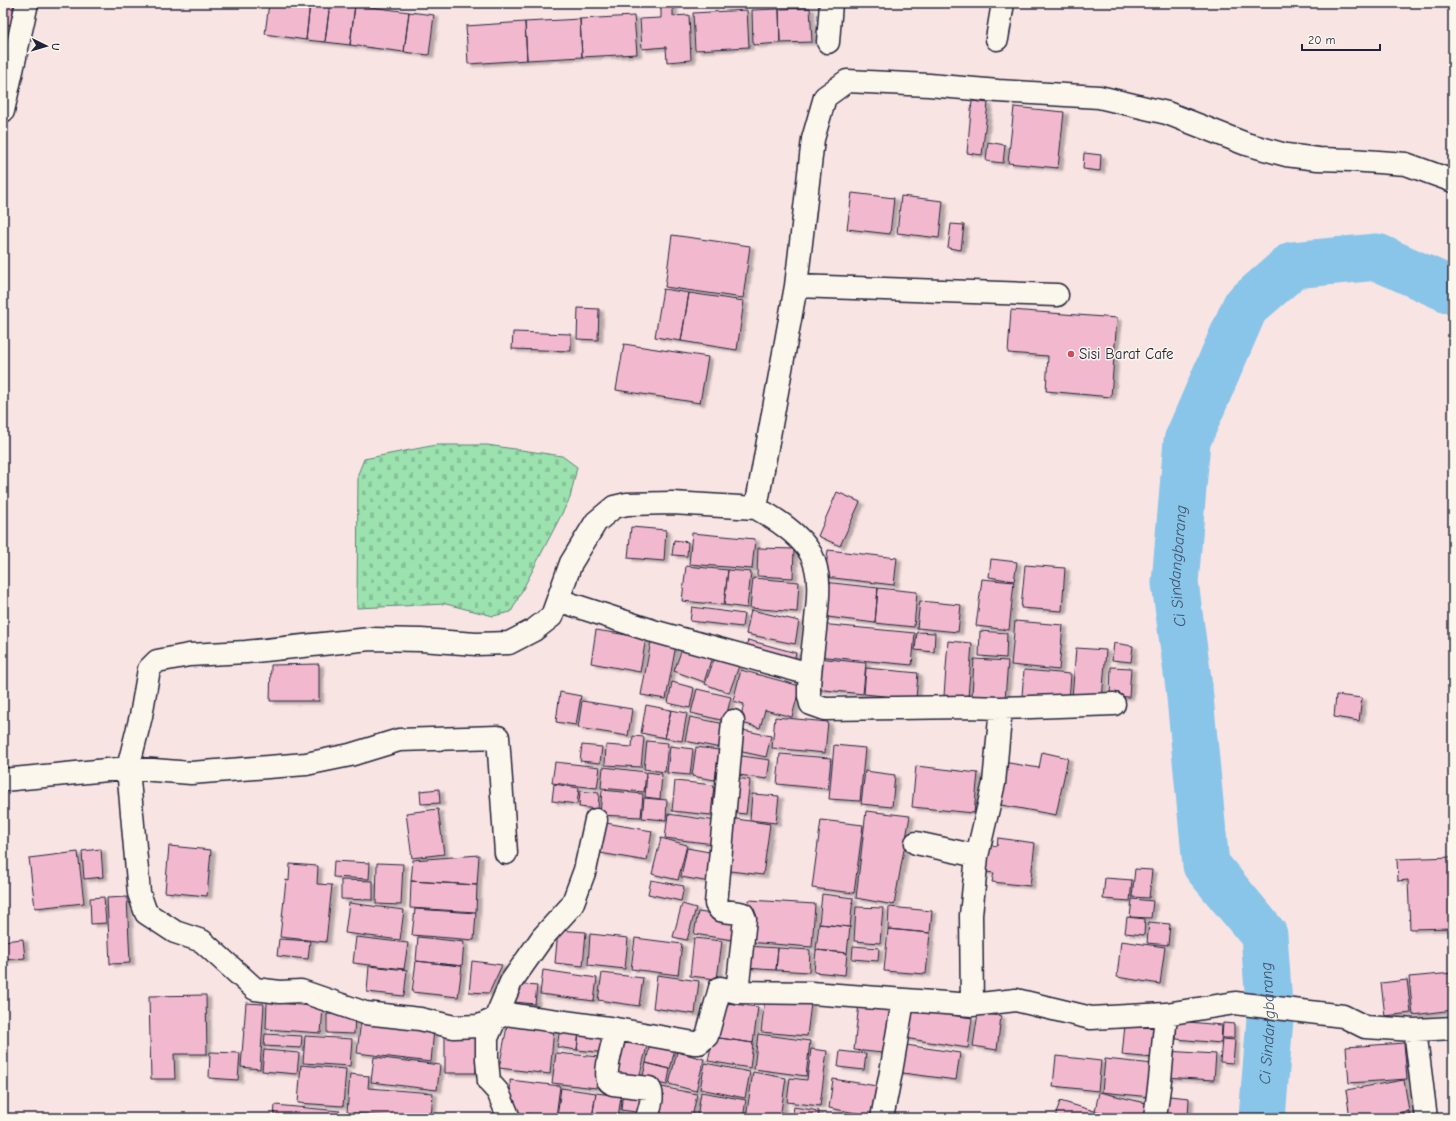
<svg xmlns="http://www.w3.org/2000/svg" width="1456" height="1121" font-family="'Comic Neue',sans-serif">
<defs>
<pattern id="cemetery-stones" width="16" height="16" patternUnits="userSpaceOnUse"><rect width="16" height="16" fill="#9be2af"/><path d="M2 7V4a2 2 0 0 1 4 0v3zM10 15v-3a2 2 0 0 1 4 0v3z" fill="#85c297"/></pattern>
<filter id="shadow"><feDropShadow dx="4.5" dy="2.5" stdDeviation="1" flood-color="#0004"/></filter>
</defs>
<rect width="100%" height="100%" fill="#f8e4e3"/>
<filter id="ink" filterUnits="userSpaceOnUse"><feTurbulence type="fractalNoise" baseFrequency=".025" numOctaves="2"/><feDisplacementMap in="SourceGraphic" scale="8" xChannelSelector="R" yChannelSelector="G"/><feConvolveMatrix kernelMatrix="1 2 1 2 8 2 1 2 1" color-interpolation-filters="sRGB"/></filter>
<g filter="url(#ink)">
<!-- cemetery -->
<path fill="url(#cemetery-stones)" stroke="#5e8275" d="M436,445H487L562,456L577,467L570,498L511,612L493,616L446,604L357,608L358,474L364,459Z"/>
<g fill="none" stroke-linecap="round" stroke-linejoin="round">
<!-- river -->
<path stroke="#89c5e9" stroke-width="47" id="s1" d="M1262,1118L1270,1019L1264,935L1206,865L1189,687L1175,583L1187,441L1245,307L1293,265L1377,257L1453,291"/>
</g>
<!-- building -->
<path fill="#f2b9ce" stroke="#22223b" filter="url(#shadow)" d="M3,3H14L11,25L3,24Z
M269,3H310L306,40L265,34Z
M310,3H330L325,42L306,40Z
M330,3L355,5L350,45L325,42Z
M661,3H673V16L689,15L691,60L667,62L666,47L642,49L640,19L661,18Z
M355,5L409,12L404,52L350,45Z
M810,8L812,42L780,43L779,9Z
M779,9L780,43L753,45L752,10Z
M747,10L749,47L695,50L693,13Z
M409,12L434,15L429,55L404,52Z
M634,16L637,54L582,57L580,19Z
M580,19L582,57L527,60L525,22Z
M525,22L527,60L468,64L466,26Z
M972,101L988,103L982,155L967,153Z
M1014,107L1064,112L1058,168L1008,163Z
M988,142L1005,145L1003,163L986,161Z
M1084,153L1101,155L1100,171L1083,169Z
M852,193L894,198L890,234L847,229Z
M901,196L943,201L939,238L897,233Z
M951,224L964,225L961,250L948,248Z
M672,235L750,246L743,298L665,287Z
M663,289L689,293L681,341L655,337Z
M689,293L744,301L737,350L681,341Z
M578,308L599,309L598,340L577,339Z
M1011,310L1117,318L1111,397L1046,391L1048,356L1008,353Z
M513,332L571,334V351L512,349Z
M624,344L708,357L700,403L616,390Z
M837,492L860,502L840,546L818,536Z
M631,527L666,530L664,561L628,558Z
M692,533L755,539L752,569L689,564Z
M674,540L688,542L687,556L672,555Z
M758,548L794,549L793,578L757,576Z
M828,550L897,558L894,585L825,577Z
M991,559L1017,562L1014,581L989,577Z
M1025,565L1065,568L1062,611L1021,608Z
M686,566L728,570L724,605L682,601Z
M728,570L751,572L747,608L724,605Z
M753,578L799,582L797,612L750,608Z
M982,579L1014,582L1009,630L976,626Z
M824,582L878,588L875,623L820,616Z
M878,588L917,592L914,627L875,623Z
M920,601L961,605L958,632L917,628Z
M692,607L744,614L742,627L690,621Z
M751,610L799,621L795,644L746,634Z
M1015,621L1063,625L1059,670L1011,665Z
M820,624L915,633L912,665L817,656Z
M596,630L646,638L640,672L591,663Z
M980,631L1007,633L1006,658L979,656Z
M917,632L935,633L934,652L915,650Z
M748,640L796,653L793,664L745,652Z
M651,641L676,645L666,699L641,695Z
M948,641L972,643L968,698L944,696Z
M1114,643L1133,646L1131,662L1112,660Z
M683,646L712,657L704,682L674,671Z
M1076,648L1106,650L1102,700L1072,698Z
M715,657L739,666L729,693L705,684Z
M818,658L866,663L863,694L815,689Z
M974,659L1008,661L1005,699L972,697Z
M319,664V701H270L271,665Z
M1111,667L1131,668L1129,697L1110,696Z
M866,668L918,673L916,699L864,694Z
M741,670L800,686L792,717L765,710L760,728L739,722L744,704L733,701Z
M1024,670L1071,674L1069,700L1022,696Z
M672,682L694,688L690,708L668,703Z
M697,689L731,697L725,721L691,713Z
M560,692L581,696L576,725L556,722Z
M1336,695L1362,698L1359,721L1334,717Z
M582,701L632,709L628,736L578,728Z
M646,705L671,710L665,738L641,733Z
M671,710L687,713L682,741L665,738Z
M690,717L725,724L721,748L685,741Z
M775,717L828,722L825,753L772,748Z
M738,729L771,736L766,757L734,750Z
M633,736L644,737L641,767L605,765L606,745L632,747Z
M647,741L668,743L665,772L644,769Z
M582,745L602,747L600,763L580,761Z
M834,745L865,748L860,801L829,799Z
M670,746L693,749L690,775L667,773Z
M696,747L719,750L715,780L692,776Z
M1042,752L1068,758L1056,815L996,804L1003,762L1039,768Z
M780,754L831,758L828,789L777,784Z
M735,755L770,760L767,779L732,774Z
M555,762L600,767L597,788L552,783Z
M916,766L978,773L974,813L912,807Z
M603,767L646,772L644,792L601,788Z
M865,771L895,775L892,807L861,804Z
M647,772L662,774L660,799L645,797Z
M731,777L750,780L746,814L727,812Z
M675,781L714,785L711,815L672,811Z
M554,784L579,788L577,804L552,801Z
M439,789L440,803L421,804L420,791Z
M602,790L643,794L641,817L600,815Z
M580,791L599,793L598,809L579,807Z
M752,794L779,796L776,823L750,820Z
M644,798L667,800L666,820L642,818Z
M438,809L444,854L412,858L406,813Z
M866,811L910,816L894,905L856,898Z
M668,814L717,821L714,844L665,838Z
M730,818L770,824L763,875L722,870Z
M821,820L863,825L854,893L812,888Z
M606,823L652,831L647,861L600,853Z
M661,838L687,845L678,880L652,874Z
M998,838L1035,843L1030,886L992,882L994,873L980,871L984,844L997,846Z
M169,846L211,850L207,896L165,892Z
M687,848L715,853L710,882L681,877Z
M101,849L103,877L84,879L82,851Z
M78,852L84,903L35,908L29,858Z
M479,855L477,885L411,881L413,860Z
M1453,857V928L1410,929L1408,880L1398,881L1397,859Z
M334,861L370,863L369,879L333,877Z
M377,863L403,864L401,905L376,904Z
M290,864L318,866L317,884L332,885L326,942L280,937L286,880L289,881Z
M1135,869L1152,870L1149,898L1132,897Z
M1105,878L1132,880L1130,901L1103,899Z
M341,880L373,881V900L341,899Z
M651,880L684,886L681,901L648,894Z
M411,881L477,885L476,912L410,908Z
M822,894L853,898L850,927L819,924Z
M104,897L106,923L91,924L90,898Z
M127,897L130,963L110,964L107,898Z
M1132,899L1153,901L1151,918L1130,917Z
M749,900L815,904L812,947L747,942Z
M349,903L404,910L400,940L345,933Z
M682,904L696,908L687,940L673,937Z
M856,907L883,908L880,943L854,941Z
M889,907L932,911L930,933L888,929Z
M415,909L476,913L474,940L412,935Z
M698,912L736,917L733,940L694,934Z
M1127,917L1145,919L1144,935L1125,933Z
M1149,922L1170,924L1168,945L1147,943Z
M819,924L850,927L847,953L816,950Z
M888,929L930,933L926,974L884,971Z
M558,930L586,932L583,966L555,963Z
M590,934L628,938L625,969L588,965Z
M356,937L408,943L404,969L353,963Z
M418,937L464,942L462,966L416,961Z
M635,938L682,944L678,975L631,969Z
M694,938L722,941L717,979L690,976Z
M23,939L25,958L3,960V941Z
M279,939L310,941L308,959L277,956Z
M1121,941L1165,947L1160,984L1117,977Z
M746,946L778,948L776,970L744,968Z
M853,946L879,948L878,961L852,959Z
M778,948L810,950L809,972L776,970Z
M816,950L847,953L845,975L814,972Z
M416,961L462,966L458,997L412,992Z
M472,961L502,965L489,993L469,992Z
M369,966L407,970L404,996L367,992Z
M543,970L597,978L594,1001L540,994Z
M602,973L643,978L639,1006L598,1000Z
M1453,973V1010L1413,1015L1409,977Z
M657,975L699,981L695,1014L653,1008Z
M1407,980L1411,1013L1385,1016L1381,983Z
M516,984L537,986L535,1004L514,1002Z
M206,995L207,1054H174L175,1079H151L149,996Z
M765,998L811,1003L807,1036L761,1032Z
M267,1002L323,1007L321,1033L266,1029Z
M718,1002L758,1007L753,1043L713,1037Z
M246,1003L264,1004L260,1069L241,1067Z
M859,1003L900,1009L892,1054L854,1050Z
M908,1009L972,1018L968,1048L904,1038Z
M978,1013L1001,1016L997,1050L973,1046Z
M327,1014L355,1015L354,1034L327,1033Z
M361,1020L434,1029L431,1062L357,1053Z
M508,1021L554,1028L550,1074L499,1068Z
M1177,1021L1222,1025L1221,1043L1176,1039Z
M1223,1023L1234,1024V1038H1222Z
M1125,1025L1157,1028L1154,1058L1122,1055Z
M560,1028L579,1032L577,1050L557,1047Z
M579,1032L610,1035L608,1053L577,1050Z
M265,1034L302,1036L301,1048L264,1046Z
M758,1034L810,1041L806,1076L754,1069Z
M445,1035H476V1073H445Z
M305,1036L352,1039L350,1066L303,1063Z
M713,1037L753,1043L750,1068L708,1061Z
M619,1039L647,1046L637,1086L609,1078Z
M1222,1039L1235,1040L1233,1063L1220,1062Z
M650,1043L675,1049L670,1069L646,1063Z
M1404,1043L1407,1079L1349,1083L1346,1047Z
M899,1044L960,1053L956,1080L895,1072Z
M811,1049L827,1051L820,1106L787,1102L790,1078L807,1080Z
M264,1050L299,1053L297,1074L262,1071Z
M840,1051L866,1054L864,1070L838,1067Z
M1165,1051L1216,1054L1214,1080L1164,1077Z
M210,1052L240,1053L238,1080L209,1078Z
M677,1052L704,1059L696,1091L669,1084Z
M556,1053L599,1057L596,1088L552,1083Z
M1056,1056L1101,1061L1098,1091L1053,1086Z
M374,1057L440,1065L437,1090L371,1082Z
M1105,1059L1154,1064L1150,1097L1102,1092Z
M646,1063L670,1069L667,1085L642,1080Z
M705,1063L750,1072L745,1098L700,1089Z
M301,1065L346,1069L343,1106L298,1103Z
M753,1072L786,1078L780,1118H746Z
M350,1074L369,1076L368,1088L433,1093L431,1118H404L347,1113Z
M833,1079L883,1087L878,1117L829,1108Z
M510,1080L560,1086L556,1117L511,1112Z
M1404,1080L1409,1111L1365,1118H1350L1346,1090Z
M657,1086L697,1094L692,1118H681L651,1112Z
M561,1088L596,1093L592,1118L557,1117Z
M623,1090L646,1093L643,1113L621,1110Z
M701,1092L746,1100L743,1118H697Z
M1099,1092L1150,1104L1146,1118H1128L1095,1111Z
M596,1093L621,1096L618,1118H592Z
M1160,1095L1189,1098L1188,1118H1158Z
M1060,1101L1118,1118H1055Z
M275,1105L340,1111L339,1118H274Z
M794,1107L819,1111L818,1118H792Z
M1409,1111L1410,1118H1365Z
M651,1112L681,1118H650Z"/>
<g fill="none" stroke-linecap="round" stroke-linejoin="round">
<!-- minor casing -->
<g stroke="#22223b" stroke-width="25">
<path id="minor" d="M997,39L1003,3
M828,42L831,3
M3,111L27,3
M1453,181L1406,164L1351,160L1318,159L1286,155L1246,144L1167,113L1099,97L998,91L929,85L847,81L825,97L813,139L796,286L756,508L672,503L627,504L614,507L596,522L571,563L552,616L534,630L509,643L476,644L421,640L370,639L246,652L189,655L157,661L149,669L141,716L128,768L139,893L146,913L175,932L202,941L255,989L280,992L301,991L365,1013L420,1019L454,1027L479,1026L506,1014L616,1029L694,1043H699L707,1036L720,988L737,992L811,993L972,1005L1016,1000L1091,1018L1166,1014L1235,1003L1343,1016L1365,1027L1415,1030L1453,1028
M796,286L1057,295
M756,508C776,519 800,534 811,554C823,578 817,605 815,630C813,649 810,668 809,687V696L811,704L825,709L967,707L1001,708L994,783L977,856L971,915L972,1005
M558,600L653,631L810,674
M1001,708L1114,704
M733,721L716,904L720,910C727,913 735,911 743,914L745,919L737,992
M3,780L128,768L191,773L306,764L350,755L399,740L498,737L506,853
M916,843L977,856
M616,1029C614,1040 604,1071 608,1080C610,1083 611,1083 613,1084L649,1088C655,1095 649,1110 647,1118
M1415,1030L1426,1118
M509,1118L498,1092L489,1082L487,1060V1038L511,982L542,938L572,905L585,870L596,820
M882,1118L891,1072L903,1001
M1155,1118L1160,1080L1166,1014"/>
</g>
<!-- minor -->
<use href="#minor" stroke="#fbf7ec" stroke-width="22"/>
</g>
</g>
<!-- markers -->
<circle fill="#d1495b" stroke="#fbf7ec" stroke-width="1.5" cx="1071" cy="354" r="4"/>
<g text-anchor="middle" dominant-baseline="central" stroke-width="3" stroke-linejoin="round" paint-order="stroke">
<!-- poi labels -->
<g font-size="15" fill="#22223b" stroke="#fbf7ec" text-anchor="start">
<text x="1079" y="354">Sisi Barat Cafe</text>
</g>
<!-- water labels -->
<g font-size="16" font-style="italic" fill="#41536f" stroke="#fbf7ec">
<text stroke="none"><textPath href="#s1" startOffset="575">Ci Sindangbarang</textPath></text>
<text stroke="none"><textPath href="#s1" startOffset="95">Ci Sindangbarang</textPath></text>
</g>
</g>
<!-- margin -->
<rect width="1456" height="1121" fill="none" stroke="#fbf7ec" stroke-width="16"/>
<rect x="8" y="8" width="1440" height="1105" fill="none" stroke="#22223b" stroke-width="1.5" filter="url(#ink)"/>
<!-- north arrow -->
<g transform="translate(46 46) rotate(95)" stroke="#fbf7ec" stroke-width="3" paint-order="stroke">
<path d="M0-3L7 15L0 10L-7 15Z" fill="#22223b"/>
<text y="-6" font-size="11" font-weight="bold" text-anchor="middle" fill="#22223b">U</text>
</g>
<!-- scale -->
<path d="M1302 44v6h78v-6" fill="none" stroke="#22223b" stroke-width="2"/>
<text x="1308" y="44" font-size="12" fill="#22223b" stroke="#fbf7ec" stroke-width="3" paint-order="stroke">20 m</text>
</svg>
